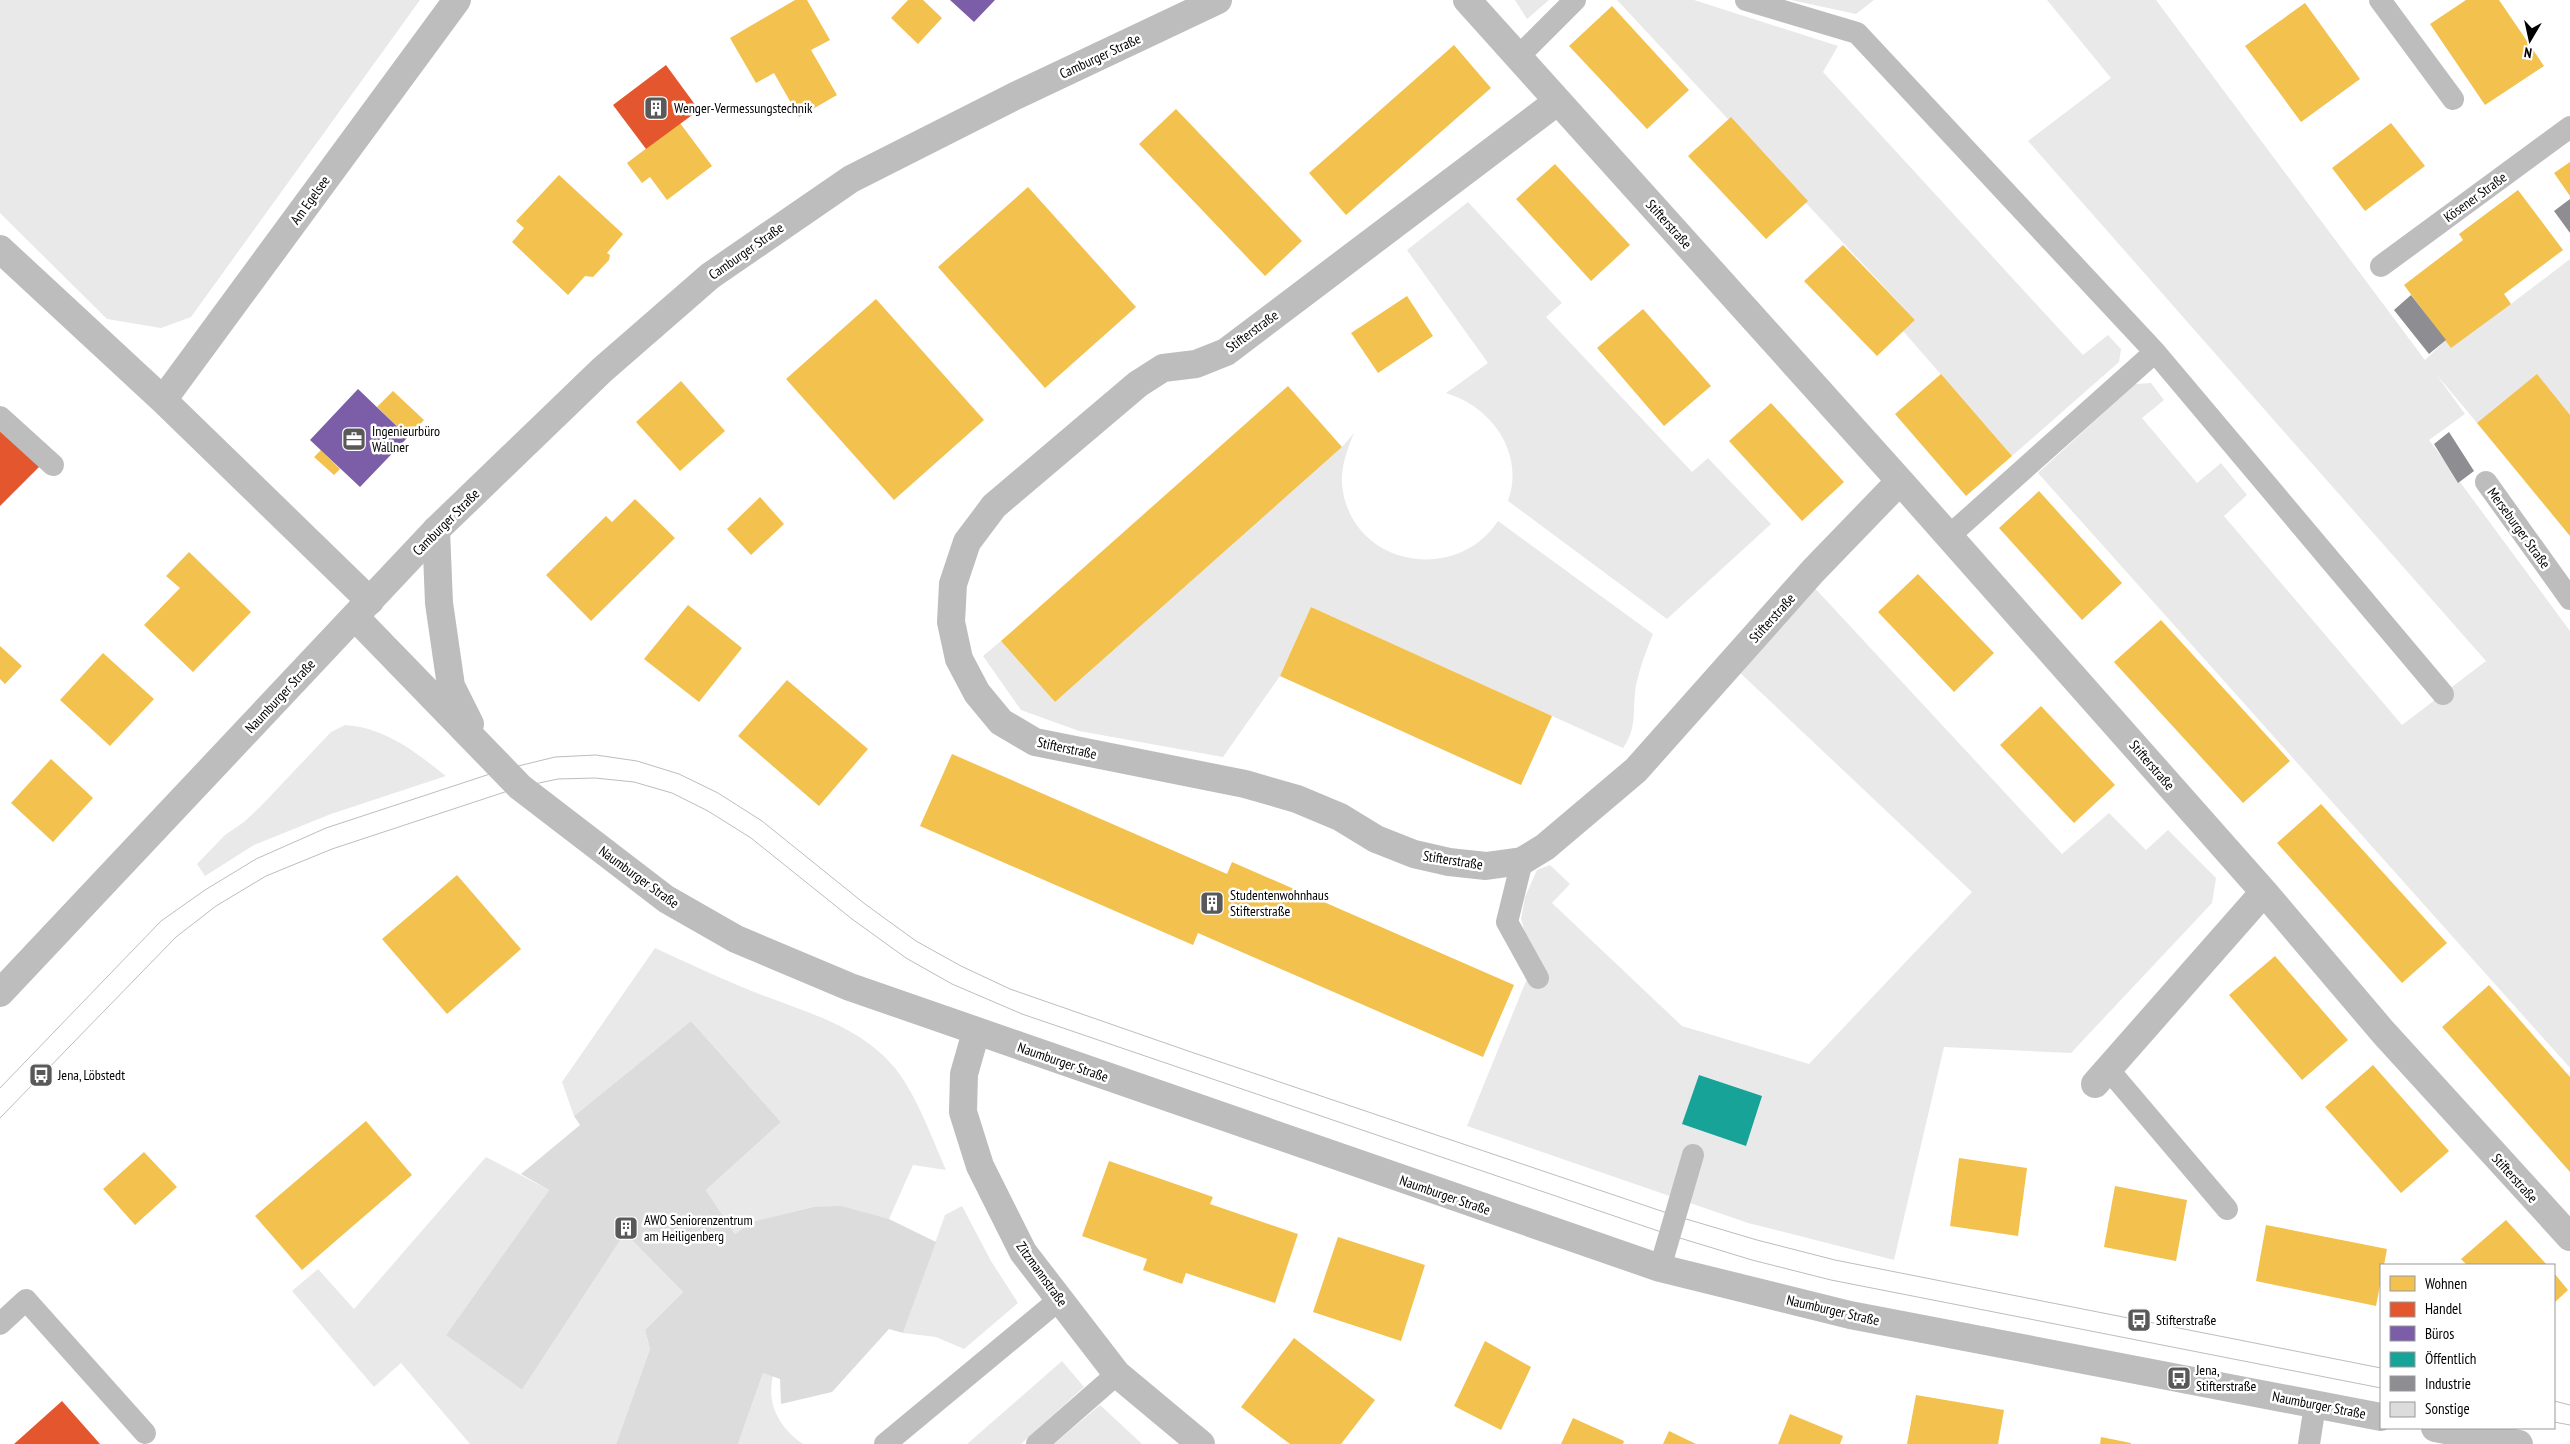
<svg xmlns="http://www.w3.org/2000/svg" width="2570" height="1444" font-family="'PT Sans Narrow',sans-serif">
<rect width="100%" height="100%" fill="#fff"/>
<!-- green -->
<path fill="#e9e9e9" d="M0,0H420L191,317L161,328L107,319L0,213Z
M1515,0H1549L1527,19Z
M1617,0H1694L1838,46L1823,72L2083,355L2108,335L2121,349L2119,362L2012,456L1903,331L1915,320Z
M1791,0H1874L1856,14Z
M2047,0H2156L2425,360L2446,340L2511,304L2570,259V415L2477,423L2436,374L2465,414L2429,440L2570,631V1068L2038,473L2135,384L2151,383L2164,400L2142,418L2197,483L2221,463L2247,495L2224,516L2402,725L2486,661L2028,141L2111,78Z
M1468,202L1562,303L1546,317L1692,472L1708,458L1771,524L1667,619L1508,501C1525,453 1492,407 1446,393L1488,363L1407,250Z
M1354,433C1347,450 1341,466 1342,484C1349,565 1455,586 1498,521L1653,634C1646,651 1640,667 1636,685C1632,710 1638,727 1623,748L1311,607L1280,676L1223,757L1079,731L1021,710L983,656L1001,641L1055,702L1342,447Z
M1811,584L2062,854L2109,813L2146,850L2168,830L2216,878L2212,903L2071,1053L1944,1047L1894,1260L1748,1223L1467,1126L1526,981L1538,978L1521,919L1525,897L1537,870L1550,865L1570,884L1552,903L1682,1026L1809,1064L1972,892L1735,668Z
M345,725C386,728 414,751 446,776L331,814L254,845L205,876L197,864L225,835L244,822L261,806L331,732Z
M655,948C684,961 713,975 742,987C794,1009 857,1022 895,1068C918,1098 931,1136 946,1170L913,1165L889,1219L813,1207L751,1222L735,1234L706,1190L781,1122L691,1021L574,1116L562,1082Z
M486,1157L549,1190L446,1335L522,1390L625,1233L683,1292L645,1330L650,1349L616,1444H470L401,1363L374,1387L292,1291L318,1269L354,1309Z
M962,1206L991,1261L1018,1303L964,1349L936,1337L903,1333L945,1215Z
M1062,1361L1084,1387L1021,1444H967Z
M763,1373L773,1376C766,1405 780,1428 803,1444H738Z
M1100,1405L1142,1444H1054Z"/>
<!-- homes -->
<path fill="#f2c14e" d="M795,0H807L830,40L811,50L837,95L799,117L774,73L756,83L730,38Z
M908,0H923L942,18L918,44L891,18Z
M2466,0H2499L2544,66L2485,105L2430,24Z
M2305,3L2360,79L2301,122L2245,46Z
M1612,6L1689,90L1647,129L1569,46Z
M1454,45L1491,88L1346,215L1309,173Z
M1176,109L1302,241L1265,276L1139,144Z
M1731,117L1808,201L1766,239L1688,156Z
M680,123L712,166L667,200L650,177L642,183L627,163Z
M2391,123L2425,166L2365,211L2332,168Z
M2570,162V196L2554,173Z
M1555,164L1630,245L1591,281L1516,199Z
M559,175L623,234L607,253L610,255L609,260L593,277L585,276L568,295L512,242L524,228L516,221Z
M1028,187L1136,307L1045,388L938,267Z
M2518,190L2563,250L2504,294L2511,304L2451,348L2404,285L2463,240L2459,234Z
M1843,245L1915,320L1877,356L1804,281Z
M1407,296L1433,336L1378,373L1351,333Z
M876,299L984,420L894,500L786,379Z
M1643,309L1711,386L1664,426L1597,348Z
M1941,374L2012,456L1966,496L1895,414Z
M2537,374L2570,415V536L2477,423Z
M681,381L725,431L680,471L636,422Z
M1288,386L1342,447L1055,702L1001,641Z
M393,391L424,420L408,437L377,407Z
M1771,403L1844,482L1802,521L1729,441Z
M321,450L340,469L334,475L314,457Z
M2039,491L2122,583L2082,620L1999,528Z
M760,497L784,524L751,555L727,529Z
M635,499L675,538L591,621L546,575L606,516L612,522Z
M189,552L251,612L193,672L144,625L180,588L166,576Z
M1918,574L1994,653L1954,692L1878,612Z
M688,605L742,648L699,702L644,659Z
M1311,607L1552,716L1521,785L1280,676Z
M2161,620L2290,761L2243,803L2114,662Z
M0,646L22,666L5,684L0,679Z
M103,653L154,699L110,746L60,700Z
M787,680L868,749L819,806L738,736Z
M2041,706L2115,785L2074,823L2000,745Z
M952,754L1227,874L1232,862L1514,985L1483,1057L1198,933L1193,945L920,826Z
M51,759L93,798L53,842L11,803Z
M2321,804L2447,943L2402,983L2277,843Z
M457,875L521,949L447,1014L382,939Z
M2275,956L2348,1040L2302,1080L2229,995Z
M2489,985L2570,1077V1172L2442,1027Z
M2373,1065L2449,1151L2401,1193L2325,1107Z
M366,1121L412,1175L302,1270L255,1216Z
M144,1152L177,1187L135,1225L103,1189Z
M1959,1158L2027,1168L2018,1236L1950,1226Z
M1109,1161L1213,1197L1210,1204L1298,1234L1275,1303L1186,1273L1182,1284L1143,1270L1147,1259L1082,1236Z
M2115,1186L2187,1200L2176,1261L2104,1247Z
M2506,1220L2547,1265H2467L2461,1259Z
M2266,1225L2387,1249L2384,1265H2381V1280L2376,1306L2256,1281Z
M1338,1237L1425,1265L1401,1341L1313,1312Z
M2554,1273L2568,1290L2554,1303Z
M1294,1338L1375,1400L1341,1444H1290L1241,1407Z
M1485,1341L1531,1367L1501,1430L1454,1406Z
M1916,1395L2004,1410L1998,1444H1907Z
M1790,1414L1843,1436L1840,1444H1778Z
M1573,1418L1624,1441L1623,1444H1561Z
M1669,1431L1696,1444H1663Z
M2101,1437L2131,1443V1444H2100Z"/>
<!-- shops -->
<path fill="#e4572e" d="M666,65L699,110L646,149L613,105Z
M0,426L40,466L0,506Z
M62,1401L100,1444H14Z"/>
<!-- offices -->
<path fill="#7b5ea7" d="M950,0H995L974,22Z
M358,389L408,437L360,487L310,440Z"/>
<!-- public -->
<path fill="#17a398" d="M1699,1075L1762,1096L1746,1146L1682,1124Z"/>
<!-- industry -->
<path fill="#8d8d92" d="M2570,199V233L2554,211Z
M2411,295L2446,340L2429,354L2394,310Z
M2449,432L2474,471L2458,483L2434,444Z"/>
<!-- building -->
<path fill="#dcdcdc" d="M691,1021L781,1122L706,1190L735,1234L751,1222L813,1207L841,1206L889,1219L936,1242L903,1333L889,1329L832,1392L781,1404L780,1379L763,1373L738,1444H616L650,1349L645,1330L683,1292L625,1233L522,1390L446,1335L549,1190L521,1174L580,1125L574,1116Z"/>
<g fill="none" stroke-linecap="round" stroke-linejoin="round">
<!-- service -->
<path stroke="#bdbdbd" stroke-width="22" d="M1746,0L1857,33L2155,352
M2380,0L2453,99
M1518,57L1575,0
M2381,266L2570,127
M0,417L53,465
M2486,482L2570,599
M1949,536L2155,352L2443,694
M1522,861L1507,922L1538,978
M2108,1069L2227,1209
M1660,1268L1693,1155
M0,1324L26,1300L145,1433
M885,1444L1060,1299
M1037,1444L1117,1374
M2309,1444L2315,1405"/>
<!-- minor -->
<path stroke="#bdbdbd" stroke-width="28" d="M1467,0L1900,481L2264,892L2383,1032L2570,1237
M1558,101L1226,352L1196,364L1163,368L1138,384L994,506L967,542L953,584L951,622L959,659L977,693L1001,722L1035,742L1245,784L1297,799L1340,817L1376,839L1414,854L1449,862L1486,866L1522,861L1545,847L1636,770L1813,571L1900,481
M0,249L163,400L370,601
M163,400L457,0
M976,1032L964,1074L963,1112L980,1166L1023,1252L1117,1374L1201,1444
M2095,1084L2264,892"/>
<!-- tertiary -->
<path stroke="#bdbdbd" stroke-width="28" d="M436,530L439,603L451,686L470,724
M355,617L520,787L666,899L736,939L850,987L1660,1268L1850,1315L2381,1417
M2435,1428L2519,1444"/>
<!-- primary -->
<path stroke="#bdbdbd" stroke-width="28" d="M0,993L436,530L602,370L710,276L851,179L1015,96L1218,0"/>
<!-- tram -->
<path stroke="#bdbdbd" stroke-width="1" d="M0,1088L161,921L205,890L256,859L326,828L502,770L555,757L596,755L637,761L679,774L718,793L762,821L865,904L916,941L961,966L1010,989L1191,1052L1676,1216L1757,1240L1835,1260L2381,1368
M0,1118L176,937L216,906L266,876L332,849L520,787L558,779L595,778L634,782L672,793L708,811L751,838L852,919L906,958L952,984L1022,1014L1670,1235L1752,1260L1831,1280L2381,1388
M2554,1401L2570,1405
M2554,1422L2570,1425"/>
</g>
<!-- icons -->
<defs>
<g id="building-square" transform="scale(1.25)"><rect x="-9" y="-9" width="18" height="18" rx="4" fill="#595959" stroke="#fff"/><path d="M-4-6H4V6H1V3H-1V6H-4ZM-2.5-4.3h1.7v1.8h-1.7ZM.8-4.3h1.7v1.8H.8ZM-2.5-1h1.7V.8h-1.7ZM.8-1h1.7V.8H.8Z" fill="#fff"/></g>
<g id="office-square" transform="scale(1.25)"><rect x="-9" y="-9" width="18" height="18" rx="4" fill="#595959" stroke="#fff"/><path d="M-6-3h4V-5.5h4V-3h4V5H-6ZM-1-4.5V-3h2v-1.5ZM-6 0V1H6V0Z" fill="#fff"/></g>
<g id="bus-square" transform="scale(1.25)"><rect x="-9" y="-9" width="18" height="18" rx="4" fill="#595959" stroke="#fff"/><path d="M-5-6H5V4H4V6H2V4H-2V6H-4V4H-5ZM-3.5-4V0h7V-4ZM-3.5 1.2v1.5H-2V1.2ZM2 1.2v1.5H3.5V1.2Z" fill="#fff"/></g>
</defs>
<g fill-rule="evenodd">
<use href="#building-square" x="656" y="108"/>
<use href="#office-square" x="354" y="439"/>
<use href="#building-square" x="1212" y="903"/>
<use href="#bus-square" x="41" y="1075"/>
<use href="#building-square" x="626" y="1228"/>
<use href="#bus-square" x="2139" y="1320"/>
<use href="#bus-square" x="2179" y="1378"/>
</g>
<g text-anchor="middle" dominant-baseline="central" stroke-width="5" stroke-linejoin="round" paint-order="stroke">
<!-- street labels -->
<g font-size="14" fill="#000" stroke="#fff">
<text transform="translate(1100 56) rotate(-25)">Camburger Straße</text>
<text transform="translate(2475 197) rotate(-36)">Kösener Straße</text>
<text transform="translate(310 200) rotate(-54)">Am Egelsee</text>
<text transform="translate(1669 224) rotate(48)">Stifterstraße</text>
<text transform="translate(746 251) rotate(-35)">Camburger Straße</text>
<text transform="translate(1252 331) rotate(-36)">Stifterstraße</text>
<text transform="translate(446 522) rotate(-45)">Camburger Straße</text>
<text transform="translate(2519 528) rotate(54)">Merseburger Straße</text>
<text transform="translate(1772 618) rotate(-48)">Stifterstraße</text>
<text transform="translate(280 696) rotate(-47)">Naumburger Straße</text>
<text transform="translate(1067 748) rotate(12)">Stifterstraße</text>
<text transform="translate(2152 765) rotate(49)">Stifterstraße</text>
<text transform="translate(1453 860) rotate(9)">Stifterstraße</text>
<text transform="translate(639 877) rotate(36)">Naumburger Straße</text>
<text transform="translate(1063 1062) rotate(19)">Naumburger Straße</text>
<text transform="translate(2515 1178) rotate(48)">Stifterstraße</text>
<text transform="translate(1445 1195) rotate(19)">Naumburger Straße</text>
<text transform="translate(1042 1274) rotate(54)">Zitzmannstraße</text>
<text transform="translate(1833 1310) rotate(13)">Naumburger Straße</text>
<text transform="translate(2319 1405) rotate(11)">Naumburger Straße</text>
</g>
<!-- poi labels -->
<g font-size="14" fill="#000" stroke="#fff" text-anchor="start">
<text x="674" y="108">Wenger-Vermessungstechnik</text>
<text x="372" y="431">Ingenieurbüro<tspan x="372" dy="16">Wallner</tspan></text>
<text x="1230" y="895">Studentenwohnhaus<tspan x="1230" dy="16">Stifterstraße</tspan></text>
<text x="58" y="1075">Jena, Löbstedt</text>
<text x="644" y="1220">AWO Seniorenzentrum<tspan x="644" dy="16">am Heiligenberg</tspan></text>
<text x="2156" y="1320">Stifterstraße</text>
<text x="2196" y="1370">Jena,<tspan x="2196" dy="16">Stifterstraße</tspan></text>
</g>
</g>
<!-- legend -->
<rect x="2380" y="1264" width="175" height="165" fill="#ffffff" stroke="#999999"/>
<rect x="2390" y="1276" width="25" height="15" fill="#f2c14e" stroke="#999999"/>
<text x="2425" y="1289" font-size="15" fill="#000000">Wohnen</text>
<rect x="2390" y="1302" width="25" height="15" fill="#e4572e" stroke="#999999"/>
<text x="2425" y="1314" font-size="15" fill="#000000">Handel</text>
<rect x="2390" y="1326" width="25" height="15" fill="#7b5ea7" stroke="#999999"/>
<text x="2425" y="1339" font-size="15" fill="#000000">Büros</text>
<rect x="2390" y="1352" width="25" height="15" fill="#17a398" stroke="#999999"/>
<text x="2425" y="1364" font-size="15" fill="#000000">Öffentlich</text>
<rect x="2390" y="1376" width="25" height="15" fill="#8d8d92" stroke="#999999"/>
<text x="2425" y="1389" font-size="15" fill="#000000">Industrie</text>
<rect x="2390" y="1402" width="25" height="15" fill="#dcdcdc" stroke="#999999"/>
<text x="2425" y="1414" font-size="15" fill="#000000">Sonstige</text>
<!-- north arrow -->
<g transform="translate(2530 40) rotate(189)" stroke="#ffffff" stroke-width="4" paint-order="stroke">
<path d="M0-4L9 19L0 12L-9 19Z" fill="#000000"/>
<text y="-8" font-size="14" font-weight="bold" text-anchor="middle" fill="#000000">N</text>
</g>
</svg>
